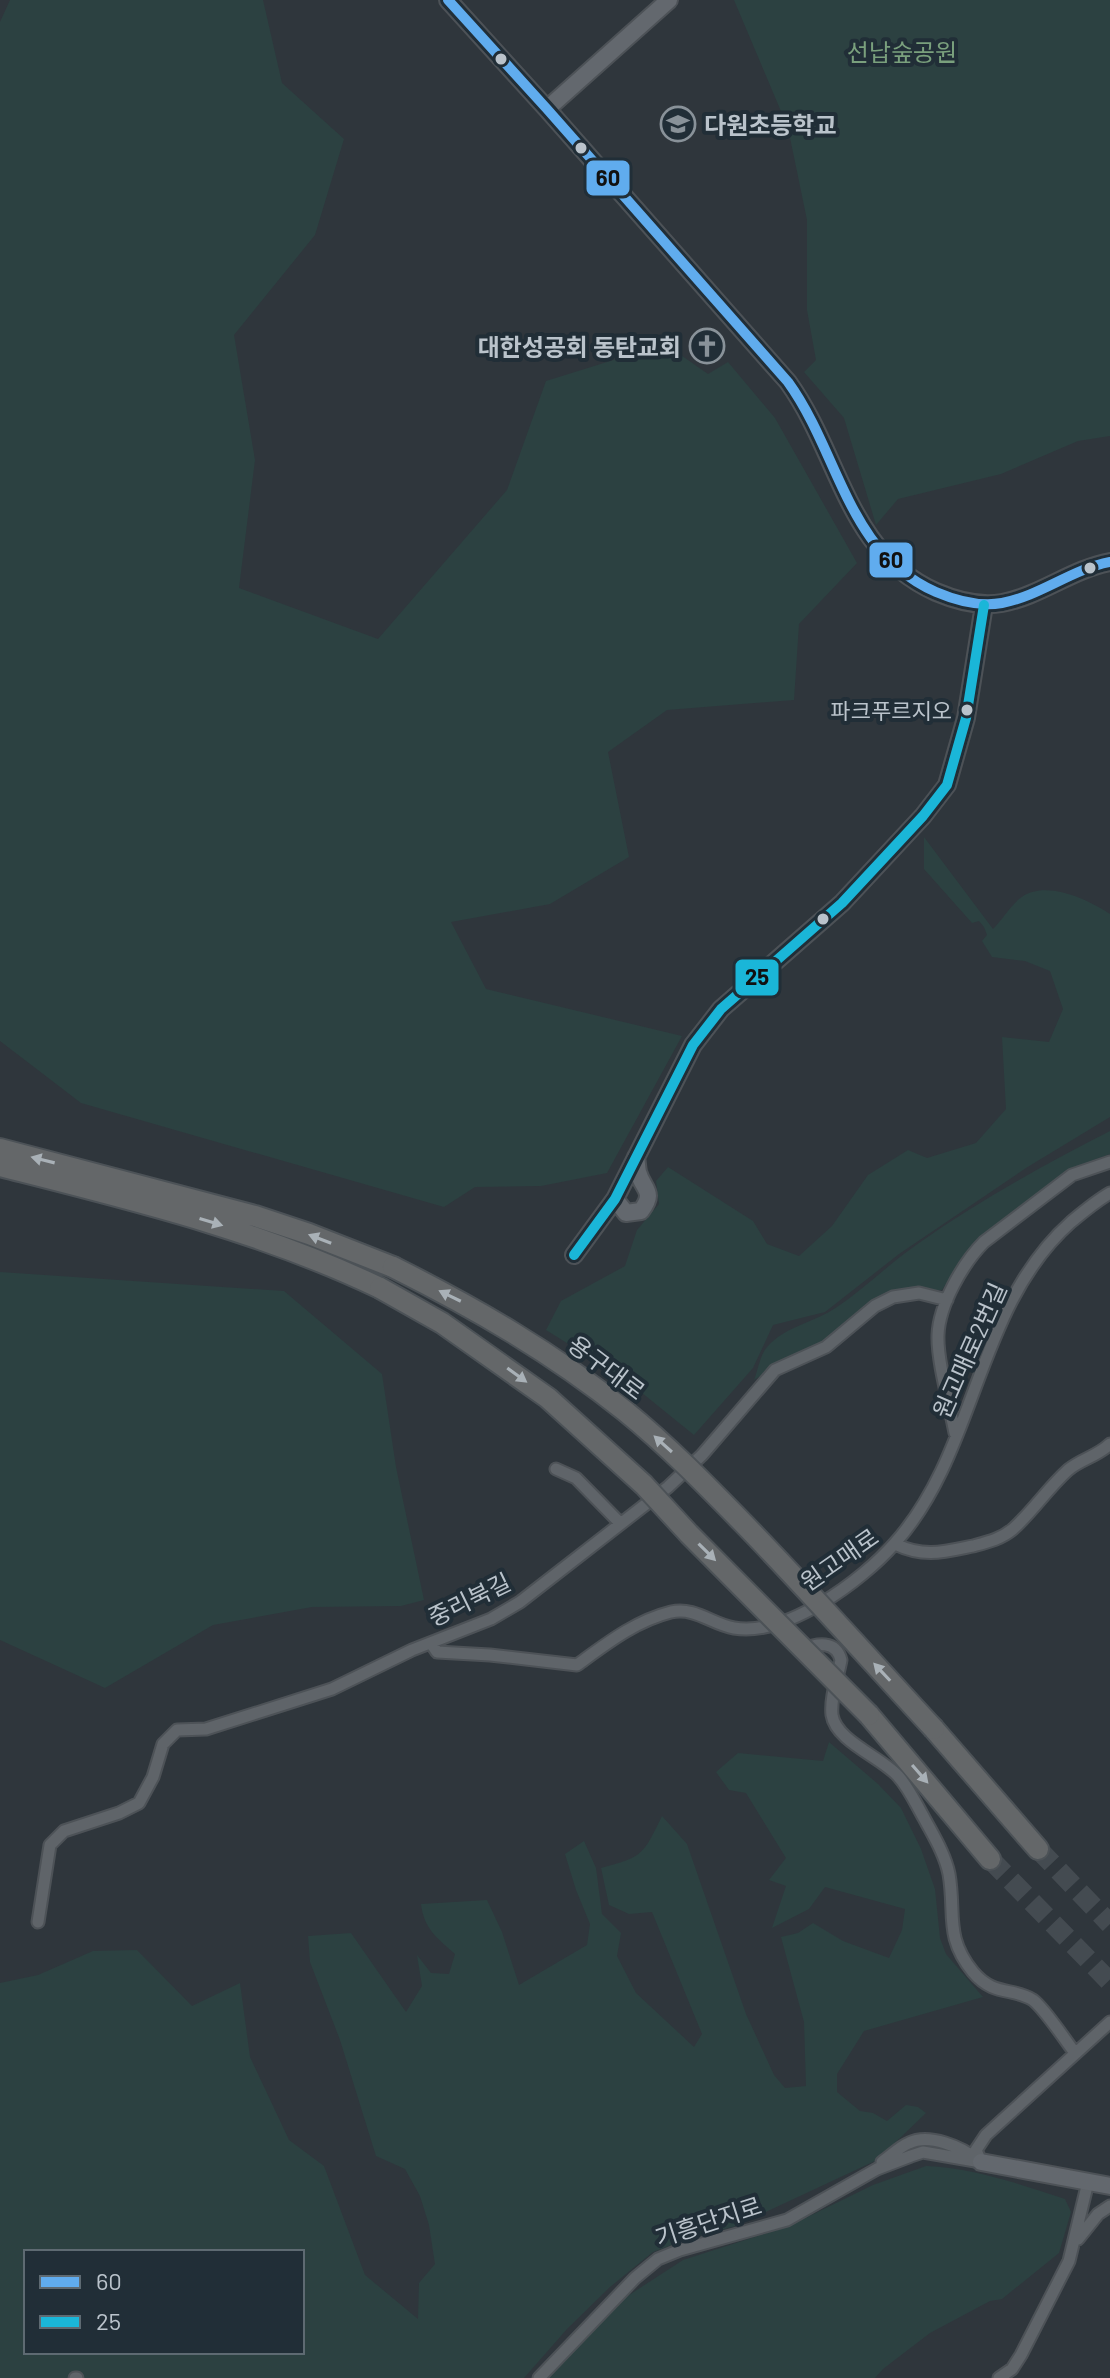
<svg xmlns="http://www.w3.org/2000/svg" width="1110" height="2378" font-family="Barlow,'Noto Sans KR',sans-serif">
<rect width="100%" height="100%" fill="#2f363c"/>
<!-- green -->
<path fill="#2c4141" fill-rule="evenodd" d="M10,0H263L282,83L344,139L315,235L234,335L255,460L239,588L378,639L507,490L546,381L665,344L708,374L728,362L775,418L857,563L799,624L794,700L667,710L608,752L629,857L550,904L451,922L486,989L682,1036L607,1173L541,1186L475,1187L444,1207L81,1103L0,1041V22Z
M734,0H1110V436L1078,441L1001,474L898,499L876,525L844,418L804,372L816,360L807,310V220L788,128Z
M924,837L993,929C1002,920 1009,908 1019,899C1043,878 1088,899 1110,914V1117L1026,1168L899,1254L825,1312L773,1325L753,1368L694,1435L626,1380L546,1330L561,1301L625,1266L637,1230L659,1204L656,1181L668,1167L753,1221L767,1244L799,1256L832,1226L868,1175L908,1150L927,1158L976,1143L1006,1109L1002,1037L1049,1042L1063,1009L1050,971L1025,961L992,957L982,941L987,935L984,927L979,921L972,923L924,869Z
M1110,1131V1154L1072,1168L990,1230L969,1251L942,1290H924L887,1295L832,1337L789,1358L754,1380C758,1370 760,1354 768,1346C786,1326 814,1323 837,1307C865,1288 890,1263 919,1243C980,1200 1044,1165 1110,1131Z
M0,1272L284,1291L382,1374L396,1467L424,1600L401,1606L312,1607L213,1625L105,1688L0,1640Z
M829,1742L878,1784L901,1808L921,1849L935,1889L940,1938L946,1954L983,1997L864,2031L837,2074V2092L860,2111L873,2113L887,2121L906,2105L918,2107L926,2113L877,2160L736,2226L691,2238L653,2252L610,2287L567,2329L524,2378H0V1983L38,1975L93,1951L137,1950L192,2006L240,1983L250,2057L289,2140L324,2166L365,2275L418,2319L419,2283L435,2264L429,2225L420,2196L405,2169L376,2156L340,2040L310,1962L308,1936L351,1933L406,2012L422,1986L417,1955L431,1973L449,1974L455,1954C437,1938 424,1929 421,1904L487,1900L502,1932L519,1985L587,1945L590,1924L576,1890L565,1854L584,1841L596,1868L602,1914L621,1933L617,1956L636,1993L694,2047L702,2034L652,1912L629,1914L609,1905L601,1868C643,1857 643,1855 662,1816L687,1844L746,2014L774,2075L785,2088L806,2086L804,2022L781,1937L798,1933L813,1923L843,1941L889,1958L902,1930L905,1909L825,1887L809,1909L772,1928L786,1886L769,1880L786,1858L746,1793L729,1790L716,1772L738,1753L823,1761ZM26,2252H302V2352H26Z
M926,2166C974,2168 1019,2184 1065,2199L1071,2212L1059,2253L1002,2299L990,2301L930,2333L883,2369L875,2378H548L558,2365L620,2301L683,2260L789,2226L873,2185Z"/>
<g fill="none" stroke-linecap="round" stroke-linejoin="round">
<!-- highway-tunnel -->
<path stroke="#444b51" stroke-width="20" stroke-dasharray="20 10" stroke-linecap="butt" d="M1038,1849L1110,1924
M990,1859L1110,1982"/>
<!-- street casing -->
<g stroke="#4d5257" stroke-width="15">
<path id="street" d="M955,1433C950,1406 937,1361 938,1335C939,1305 963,1263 984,1242L1072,1175L1110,1162
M556,1469L576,1478L620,1523
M895,1544C924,1558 944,1552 973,1546C988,1542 1001,1539 1013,1529C1033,1511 1048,1488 1068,1470C1081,1459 1098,1456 1110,1444
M431,1643L437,1652L490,1655L577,1665C606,1644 635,1621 671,1612C696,1607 711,1624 734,1628C786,1637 862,1581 895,1543C978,1450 975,1307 1071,1222C1083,1212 1096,1201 1110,1193
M801,1650C817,1643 836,1640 841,1660C838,1677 830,1697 832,1715C836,1741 881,1757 898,1776C909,1788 916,1804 924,1818C933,1835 945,1854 949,1874C956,1914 944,1936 973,1972C994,1997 1013,1987 1033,2000C1045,2009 1065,2040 1075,2053
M38,1922L50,1845L64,1831L119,1813L139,1803L153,1777L163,1744L177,1730L206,1729L332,1689L412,1650L491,1619L520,1602L668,1487L702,1455L775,1370L826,1347L875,1306L893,1297L919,1293L947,1300
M882,2162C891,2156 899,2147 909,2143C929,2133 962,2147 977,2160
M981,2162L976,2150L986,2135L1110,2022
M1078,2239L1098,2214L1110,2206
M75,2378H77
M539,2378L635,2278L658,2259L680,2250L787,2220L877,2169L911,2156L923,2152L981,2162
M999,2378L1012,2369L1021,2355L1069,2261L1088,2182"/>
</g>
<!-- secondary casing -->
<g stroke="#4d5257" stroke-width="20">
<path id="secondary" d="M448,0L547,109L788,382C840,454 847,553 936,592C957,601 979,607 1002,603C1040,596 1072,569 1110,562
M547,109L669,0
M615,1199L626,1213L641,1211C656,1191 643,1190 638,1172C637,1167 637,1162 636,1157
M574,1255L615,1199L693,1045L721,1009L842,903L923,816L947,785L966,718L984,605
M981,2162L1110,2186"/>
</g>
<!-- highway casing -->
<g stroke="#4c5257" stroke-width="24">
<path id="highway" d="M0,1149L255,1216L309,1234L393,1267
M0,1166C130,1199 259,1230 380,1288
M869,1715L990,1859
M934,1729L1038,1849"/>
</g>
<!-- street -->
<use href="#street" stroke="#5f6469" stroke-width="11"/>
<!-- secondary -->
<use href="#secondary" stroke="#63686e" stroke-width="16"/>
<!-- highway -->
<use href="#highway" stroke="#646769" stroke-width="20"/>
<!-- highway-bridge casing -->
<g stroke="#4c5257" stroke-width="24" stroke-linecap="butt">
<path id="highway-bridge" d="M393,1267C475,1308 553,1353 625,1411C668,1446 706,1485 744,1524C809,1591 871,1661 934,1729
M380,1288L442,1323L548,1398L644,1485L689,1534L869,1715"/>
</g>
<!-- highway-bridge -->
<use href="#highway-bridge" stroke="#646769" stroke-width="20"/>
<!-- bus-1 casing -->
<g stroke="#212e37" stroke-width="16">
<path id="bus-1" d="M448,0L547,109L788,382C840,454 847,553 936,592C957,601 979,607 1002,603C1040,596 1072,569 1110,562"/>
</g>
<!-- bus-2 casing -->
<g stroke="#212e37" stroke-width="16">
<path id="bus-2" d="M574,1255L615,1199L693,1045L721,1009L842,903L923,816L947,785L966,718L984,605"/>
</g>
<!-- bus-1 -->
<use href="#bus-1" stroke="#60acee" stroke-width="10"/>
<!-- bus-2 -->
<use href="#bus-2" stroke="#1ab6d8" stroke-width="10"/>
</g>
<!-- one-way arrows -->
<defs><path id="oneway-solid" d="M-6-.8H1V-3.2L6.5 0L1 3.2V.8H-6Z" transform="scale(2)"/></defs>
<g fill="#a9b1b7">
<use href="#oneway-solid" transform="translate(43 1160) rotate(-166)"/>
<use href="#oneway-solid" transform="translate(211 1222) rotate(17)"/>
<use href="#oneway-solid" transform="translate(320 1239) rotate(-159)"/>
<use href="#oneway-solid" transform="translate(450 1296) rotate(-154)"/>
<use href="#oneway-solid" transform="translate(517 1375) rotate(36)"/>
<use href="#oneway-solid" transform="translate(663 1444) rotate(-138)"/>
<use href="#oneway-solid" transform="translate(707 1552) rotate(45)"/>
<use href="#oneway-solid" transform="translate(882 1672) rotate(-133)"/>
<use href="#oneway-solid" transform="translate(920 1774) rotate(49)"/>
</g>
<!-- icons -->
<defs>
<g id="school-ring" transform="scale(1.8)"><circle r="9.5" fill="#212e37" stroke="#899299" stroke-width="1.5"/><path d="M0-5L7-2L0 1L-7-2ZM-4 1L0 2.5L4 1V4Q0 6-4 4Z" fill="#899299"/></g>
<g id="church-ring" transform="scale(1.8)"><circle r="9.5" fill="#212e37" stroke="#899299" stroke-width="1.5"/><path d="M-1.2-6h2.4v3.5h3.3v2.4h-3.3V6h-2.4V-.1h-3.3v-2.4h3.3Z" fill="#899299"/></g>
</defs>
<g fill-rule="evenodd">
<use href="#school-ring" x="678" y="124"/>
<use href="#church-ring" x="707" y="346"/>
</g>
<!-- markers -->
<g fill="#bac3cb" stroke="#212e37" stroke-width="3">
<circle cx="501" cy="59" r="7"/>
<circle cx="581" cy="148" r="7"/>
<circle cx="1090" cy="568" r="7"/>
<circle cx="967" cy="710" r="7"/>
<circle cx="823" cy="919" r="7"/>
</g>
<g text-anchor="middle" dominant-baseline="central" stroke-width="8" stroke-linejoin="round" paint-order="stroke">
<!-- bus labels -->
<g font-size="22" fill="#bac3cb" stroke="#212e37" text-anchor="end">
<text x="952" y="710">파크푸르지오</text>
</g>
<!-- park labels -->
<g font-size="24" fill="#7aa07d" stroke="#212e37">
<text x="902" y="51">선납숲공원</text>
</g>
<!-- poi labels -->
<g font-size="24" font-weight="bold" fill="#bac3cb" stroke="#212e37" text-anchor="start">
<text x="704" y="124">다원초등학교</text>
<text x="681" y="346" text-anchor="end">대한성공회 동탄교회</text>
</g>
<!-- street labels -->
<g font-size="24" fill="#bac3cb" stroke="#212e37">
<text transform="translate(969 1350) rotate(-66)">원고매로2번길</text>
<text transform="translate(607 1367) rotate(37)">용구대로</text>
<text transform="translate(839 1559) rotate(-35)">원고매로</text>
<text transform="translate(469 1599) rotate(-26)">중리북길</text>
<text transform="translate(708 2221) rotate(-18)">기흥단지로</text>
</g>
</g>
<g stroke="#212e37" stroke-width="3">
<rect x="585" y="159" width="46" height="38" rx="8" fill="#60acee"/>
<rect x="868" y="541" width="46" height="38" rx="8" fill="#60acee"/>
<rect x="734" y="958" width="46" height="39" rx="8" fill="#1ab6d8"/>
</g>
<g font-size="22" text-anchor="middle" font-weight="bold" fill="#111">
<text x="608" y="186">60</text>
<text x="891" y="568">60</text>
<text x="757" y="985">25</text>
</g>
<!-- legend -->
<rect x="24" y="2250" width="280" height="104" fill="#212e37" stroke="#5e6a72" stroke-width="2"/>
<rect x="40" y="2276" width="40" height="12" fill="#60acee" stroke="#5e6a72" stroke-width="2"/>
<text x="96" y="2290" font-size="24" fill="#bac3cb">60</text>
<rect x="40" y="2316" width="40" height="12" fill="#1ab6d8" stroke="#5e6a72" stroke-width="2"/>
<text x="96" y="2330" font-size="24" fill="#bac3cb">25</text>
</svg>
